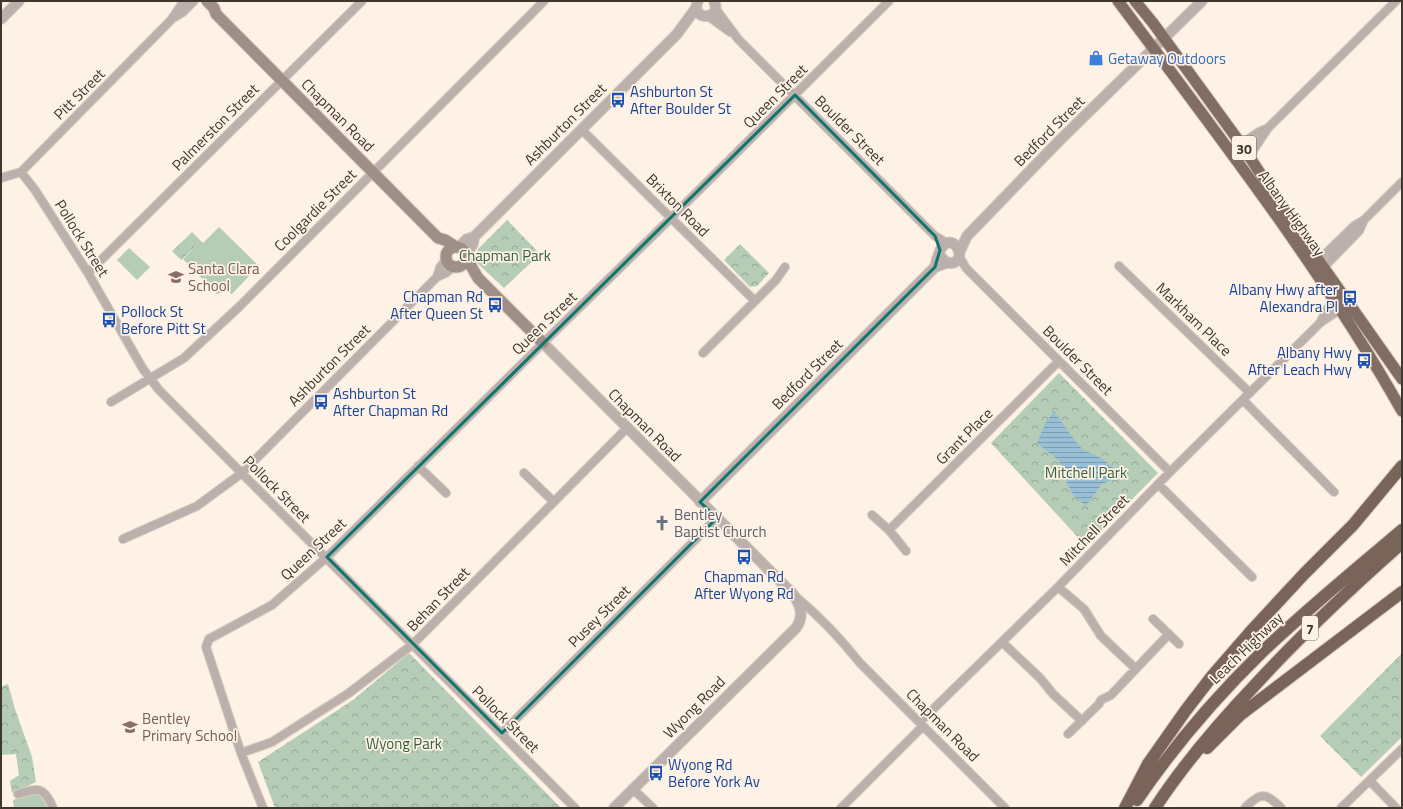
<svg xmlns="http://www.w3.org/2000/svg" width="1403" height="809" font-family="'Titillium Web',sans-serif">
<defs>
<pattern id="park-crowns" width="20" height="18" patternUnits="userSpaceOnUse"><rect width="20" height="18" fill="#b5cdb7"/><path d="M2 6a3 3 0 1 1 6 0M12 15a3 3 0 1 1 6 0" fill="none" stroke="#95a795"/></pattern>
<pattern id="water-rules" width="6" height="5" patternUnits="userSpaceOnUse"><rect width="6" height="5" fill="#98bfd6"/><path d="M0 2.5h6" fill="none" stroke="#7d9cae"/></pattern>
</defs>
<rect width="100%" height="100%" fill="#fef1e6"/>
<!-- green -->
<path fill="#b5cdb7" d="M219,227L259,266L232,294L225,291L217,294L183,259L195,247L186,238L192,232L203,243Z
M129,248L150,267L137,280L117,260Z
M33,794L41,795L48,808H14L13,800Z"/>
<!-- park -->
<path fill="url(#park-crowns)" d="M507,220L540,254L504,288L477,263L476,258L478,249Z
M186,238L195,247L181,260L172,251Z
M740,244L769,273L757,286L750,287L724,260Z
M1059,373L1158,473L1086,546L991,443Z
M409,653L561,808H275L258,762L353,700Z
M1402,653V737L1361,777L1320,736Z
M8,684L15,709L32,757L36,782L12,793L10,781L19,775L16,754L1,755V687Z"/>
<!-- water -->
<path fill="url(#water-rules)" d="M1054,411L1071,435L1082,449L1103,459L1122,476L1102,484L1086,506L1073,495L1064,477L1059,461L1037,443L1045,424Z"/>
<g fill="none" stroke-linecap="round" stroke-linejoin="round">
<!-- minor casing -->
<g stroke="#d8ccc2" stroke-width="10">
<path id="minor" d="M715,8L738,39L935,236L947,243
M708,16L730,32
M175,17L183,12L194,1
M581,129L755,301
M1241,144L1259,132L1268,128
M1251,157L1254,149L1268,128L1396,1
M21,172L35,190L88,273L143,369L159,390L575,808
M1,178L21,172L171,20L184,1
M959,256L966,268L1170,472
M1318,261L1354,226L1364,220L1402,182
M1119,266L1250,393
M1323,268L1359,231L1364,220
M88,273L362,1
M437,277L440,267L446,260
M1321,321L1333,298
M703,353L776,280L785,267
M1243,400L1334,492
M111,402L184,358L240,306L544,1
M418,466L446,493
M524,473L554,502
M1158,484L1252,577
M872,515L889,530L906,551
M889,530L1059,361
M123,539L197,506L242,473L437,277L446,273L454,266
M1058,587L1084,609L1101,636L1136,669
M795,596C819,616 841,639 860,663L1005,808
M1153,619L1179,644
M1002,642L1040,678L1053,694L1082,721
M920,722L1058,587L1170,472L1321,322L1341,309
M502,733L717,518
M1068,734L1099,704L1101,700L1111,695L1169,634
M241,753L272,742L349,693L413,644L627,428
M1370,781L1396,808
M633,789L653,808
M18,794C38,788 44,786 53,808
M263,808L241,753L206,647L209,639L272,605L327,557L543,343L671,218L889,1
M841,808L923,726
M1245,808C1260,792 1266,792 1281,808
M1341,808L1402,749"/>
</g>
<!-- tertiary casing -->
<g stroke="#d8ccc2" stroke-width="12">
<path id="tertiary" d="M698,1C689,21 723,21 714,1
M1,19L19,1
M459,247L467,239L474,237L677,34L696,8
M960,251L967,236L1059,141L1202,1
M466,255L473,244L474,237
M935,267C936,263 940,248 942,247C956,231 969,264 949,263C944,262 942,259 940,255
M543,343L792,593C800,604 805,615 796,628L614,808
M700,502L935,267L946,263"/>
</g>
<!-- secondary casing -->
<g stroke="#d8ccc2" stroke-width="13">
<path id="secondary" d="M207,1L214,8L216,14L438,238L445,240L456,247
M446 257a10 10 0 1 1 20 0a10 10 0 1 1-20 0Z
M466,260L471,266L478,278L543,343"/>
</g>
<!-- trunk casing -->
<g stroke="#d8ccc2" stroke-width="13">
<path id="trunk" d="M1118,1C1217,134 1320,266 1402,411
M1135,1L1153,23L1241,144L1300,234L1402,379"/>
</g>
<!-- motorway casing -->
<g stroke="#d8ccc2" stroke-width="14">
<path id="motorway" d="M1207,748L1240,715L1402,592
M1137,800C1173,747 1216,697 1262,652C1307,609 1355,570 1402,530
M1125,808L1148,764L1186,710L1213,675L1253,629L1304,574L1353,525L1402,466
M1155,808C1185,762 1218,724 1256,684C1302,634 1351,588 1402,543"/>
</g>
<!-- minor -->
<use href="#minor" stroke="#bbb0ab" stroke-width="8"/>
<!-- tertiary -->
<use href="#tertiary" stroke="#bbb0ab" stroke-width="10"/>
<!-- secondary -->
<use href="#secondary" stroke="#9f8f88" stroke-width="11"/>
<!-- trunk -->
<use href="#trunk" stroke="#826d64" stroke-width="11"/>
<!-- motorway -->
<use href="#motorway" stroke="#7a6359" stroke-width="12"/>
</g>
<!-- marked area -->
<path fill="none" stroke="#0f766e" stroke-width="3" stroke-linejoin="round" d="M795,95L935,236L940,250L935,267L700,502L717,518L502,733L327,557Z"/>
<!-- icons -->
<defs>
<g id="shop-bare" transform="scale(1.2)"><path d="M-5-2.5h2.3a2.7 3.5 0 0 1 5.4 0H5L5.5 6h-11ZM-1.5-2.5h3a1.5 2.3 0 0 0-3 0Z" fill="#3f7fe0" stroke="#fef1e6" stroke-width="2.5" paint-order="stroke"/></g>
<g id="bus-bare" transform="scale(1.2)"><path d="M-5-6H5V4H4V6H2V4H-2V6H-4V4H-5ZM-3.5-4V0h7V-4ZM-3.5 1.2v1.5H-2V1.2ZM2 1.2v1.5H3.5V1.2Z" fill="#1a4fb4" stroke="#fef1e6" stroke-width="2.5" paint-order="stroke"/></g>
<g id="school-bare" transform="scale(1.2)"><path d="M0-5L7-2L0 1L-7-2ZM-4 1L0 2.5L4 1V4Q0 6-4 4Z" fill="#8d6e63" stroke="#fef1e6" stroke-width="2.5" paint-order="stroke"/></g>
<g id="church-bare" transform="scale(1.2)"><path d="M-1.2-6h2.4v3.5h3.3v2.4h-3.3V6h-2.4V-.1h-3.3v-2.4h3.3Z" fill="#6b7280" stroke="#fef1e6" stroke-width="2.5" paint-order="stroke"/></g>
</defs>
<g fill-rule="evenodd">
<use href="#shop-bare" x="1096" y="58"/>
<use href="#bus-bare" x="618" y="100"/>
<use href="#school-bare" x="176" y="277"/>
<use href="#bus-bare" x="1350" y="298"/>
<use href="#bus-bare" x="495" y="305"/>
<use href="#bus-bare" x="109" y="320"/>
<use href="#bus-bare" x="1364" y="361"/>
<use href="#bus-bare" x="321" y="402"/>
<use href="#church-bare" x="662" y="523"/>
<use href="#bus-bare" x="744" y="557"/>
<use href="#school-bare" x="130" y="727"/>
<use href="#bus-bare" x="656" y="773"/>
</g>
<g text-anchor="middle" dominant-baseline="central" stroke-width="3.5" stroke-linejoin="round" paint-order="stroke">
<!-- shield labels -->
<g fill="#fef1e6" stroke="#786f67" stroke-width="1">
<rect x="1232" y="136" width="24" height="24" rx="3"/>
<rect x="1302" y="616" width="16" height="24" rx="3"/>
</g>
<g font-size="14" font-weight="bold" fill="#3f3730">
<text x="1244" y="148">30</text>
<text x="1310" y="628">7</text>
</g>
<!-- shop labels -->
<g font-size="15" fill="#366cbe" stroke="#fef1e6" text-anchor="start">
<text x="1108" y="58">Getaway Outdoors</text>
</g>
<!-- transit labels -->
<g font-size="15" fill="#164399" stroke="#fef1e6" text-anchor="start">
<text x="630" y="91">Ashburton St<tspan x="630" dy="17">After Boulder St</tspan></text>
<text x="1338" y="289" text-anchor="end">Albany Hwy after<tspan x="1338" dy="17">Alexandra Pl</tspan></text>
<text x="483" y="296" text-anchor="end">Chapman Rd<tspan x="483" dy="17">After Queen St</tspan></text>
<text x="121" y="311">Pollock St<tspan x="121" dy="17">Before Pitt St</tspan></text>
<text x="1352" y="352" text-anchor="end">Albany Hwy<tspan x="1352" dy="17">After Leach Hwy</tspan></text>
<text x="333" y="393">Ashburton St<tspan x="333" dy="17">After Chapman Rd</tspan></text>
<text x="744" y="576" text-anchor="middle">Chapman Rd<tspan x="744" dy="17">After Wyong Rd</tspan></text>
<text x="668" y="764">Wyong Rd<tspan x="668" dy="17">Before York Av</tspan></text>
</g>
<!-- street labels -->
<g font-size="15" fill="#3f3730" stroke="#fef1e6">
<text transform="translate(79 94) rotate(-45)">Pitt Street</text>
<text transform="translate(775 96) rotate(-45)">Queen Street</text>
<text transform="translate(338 115) rotate(45)">Chapman Road</text>
<text transform="translate(565 124) rotate(-45)">Ashburton Street</text>
<text transform="translate(215 127) rotate(-45)">Palmerston Street</text>
<text transform="translate(850 130) rotate(45)">Boulder Street</text>
<text transform="translate(1049 131) rotate(-45)">Bedford Street</text>
<text transform="translate(678 205) rotate(45)">Brixton Road</text>
<text transform="translate(315 210) rotate(-45)">Coolgardie Street</text>
<text transform="translate(1292 213) rotate(54)">Albany Highway</text>
<text transform="translate(82 238) rotate(58)">Pollock Street</text>
<text transform="translate(1194 319) rotate(44)">Markham Place</text>
<text transform="translate(544 323) rotate(-44)">Queen Street</text>
<text transform="translate(1078 360) rotate(45)">Boulder Street</text>
<text transform="translate(329 365) rotate(-45)">Ashburton Street</text>
<text transform="translate(807 374) rotate(-45)">Bedford Street</text>
<text transform="translate(645 425) rotate(45)">Chapman Road</text>
<text transform="translate(964 436) rotate(-45)">Grant Place</text>
<text transform="translate(277 489) rotate(45)">Pollock Street</text>
<text transform="translate(1094 530) rotate(-46)">Mitchell Street</text>
<text transform="translate(313 549) rotate(-43)">Queen Street</text>
<text transform="translate(438 599) rotate(-46)">Behan Street</text>
<text transform="translate(599 616) rotate(-45)">Pusey Street</text>
<text transform="translate(1246 648) rotate(-44)">Leach Highway</text>
<text transform="translate(694 707) rotate(-45)">Wyong Road</text>
<text transform="translate(506 719) rotate(45)">Pollock Street</text>
<text transform="translate(943 725) rotate(45)">Chapman Road</text>
</g>
<!-- park labels -->
<g font-size="15" fill="#34633a" stroke="#fef1e6">
<text x="505" y="255">Chapman Park</text>
<text x="1086" y="472">Mitchell Park</text>
<text x="404" y="743">Wyong Park</text>
</g>
<!-- education labels -->
<g font-size="15" fill="#785e54" stroke="#fef1e6" text-anchor="start">
<text x="188" y="268">Santa Clara<tspan x="188" dy="17">School</tspan></text>
<text x="142" y="718">Bentley<tspan x="142" dy="17">Primary School</tspan></text>
</g>
<!-- worship labels -->
<g font-size="15" fill="#5b616d" stroke="#fef1e6" text-anchor="start">
<text x="674" y="514">Bentley<tspan x="674" dy="17">Baptist Church</tspan></text>
</g>
</g>
<!-- border -->
<rect width="1403" height="809" fill="none" stroke="#3f3730" stroke-width="4"/>
</svg>
